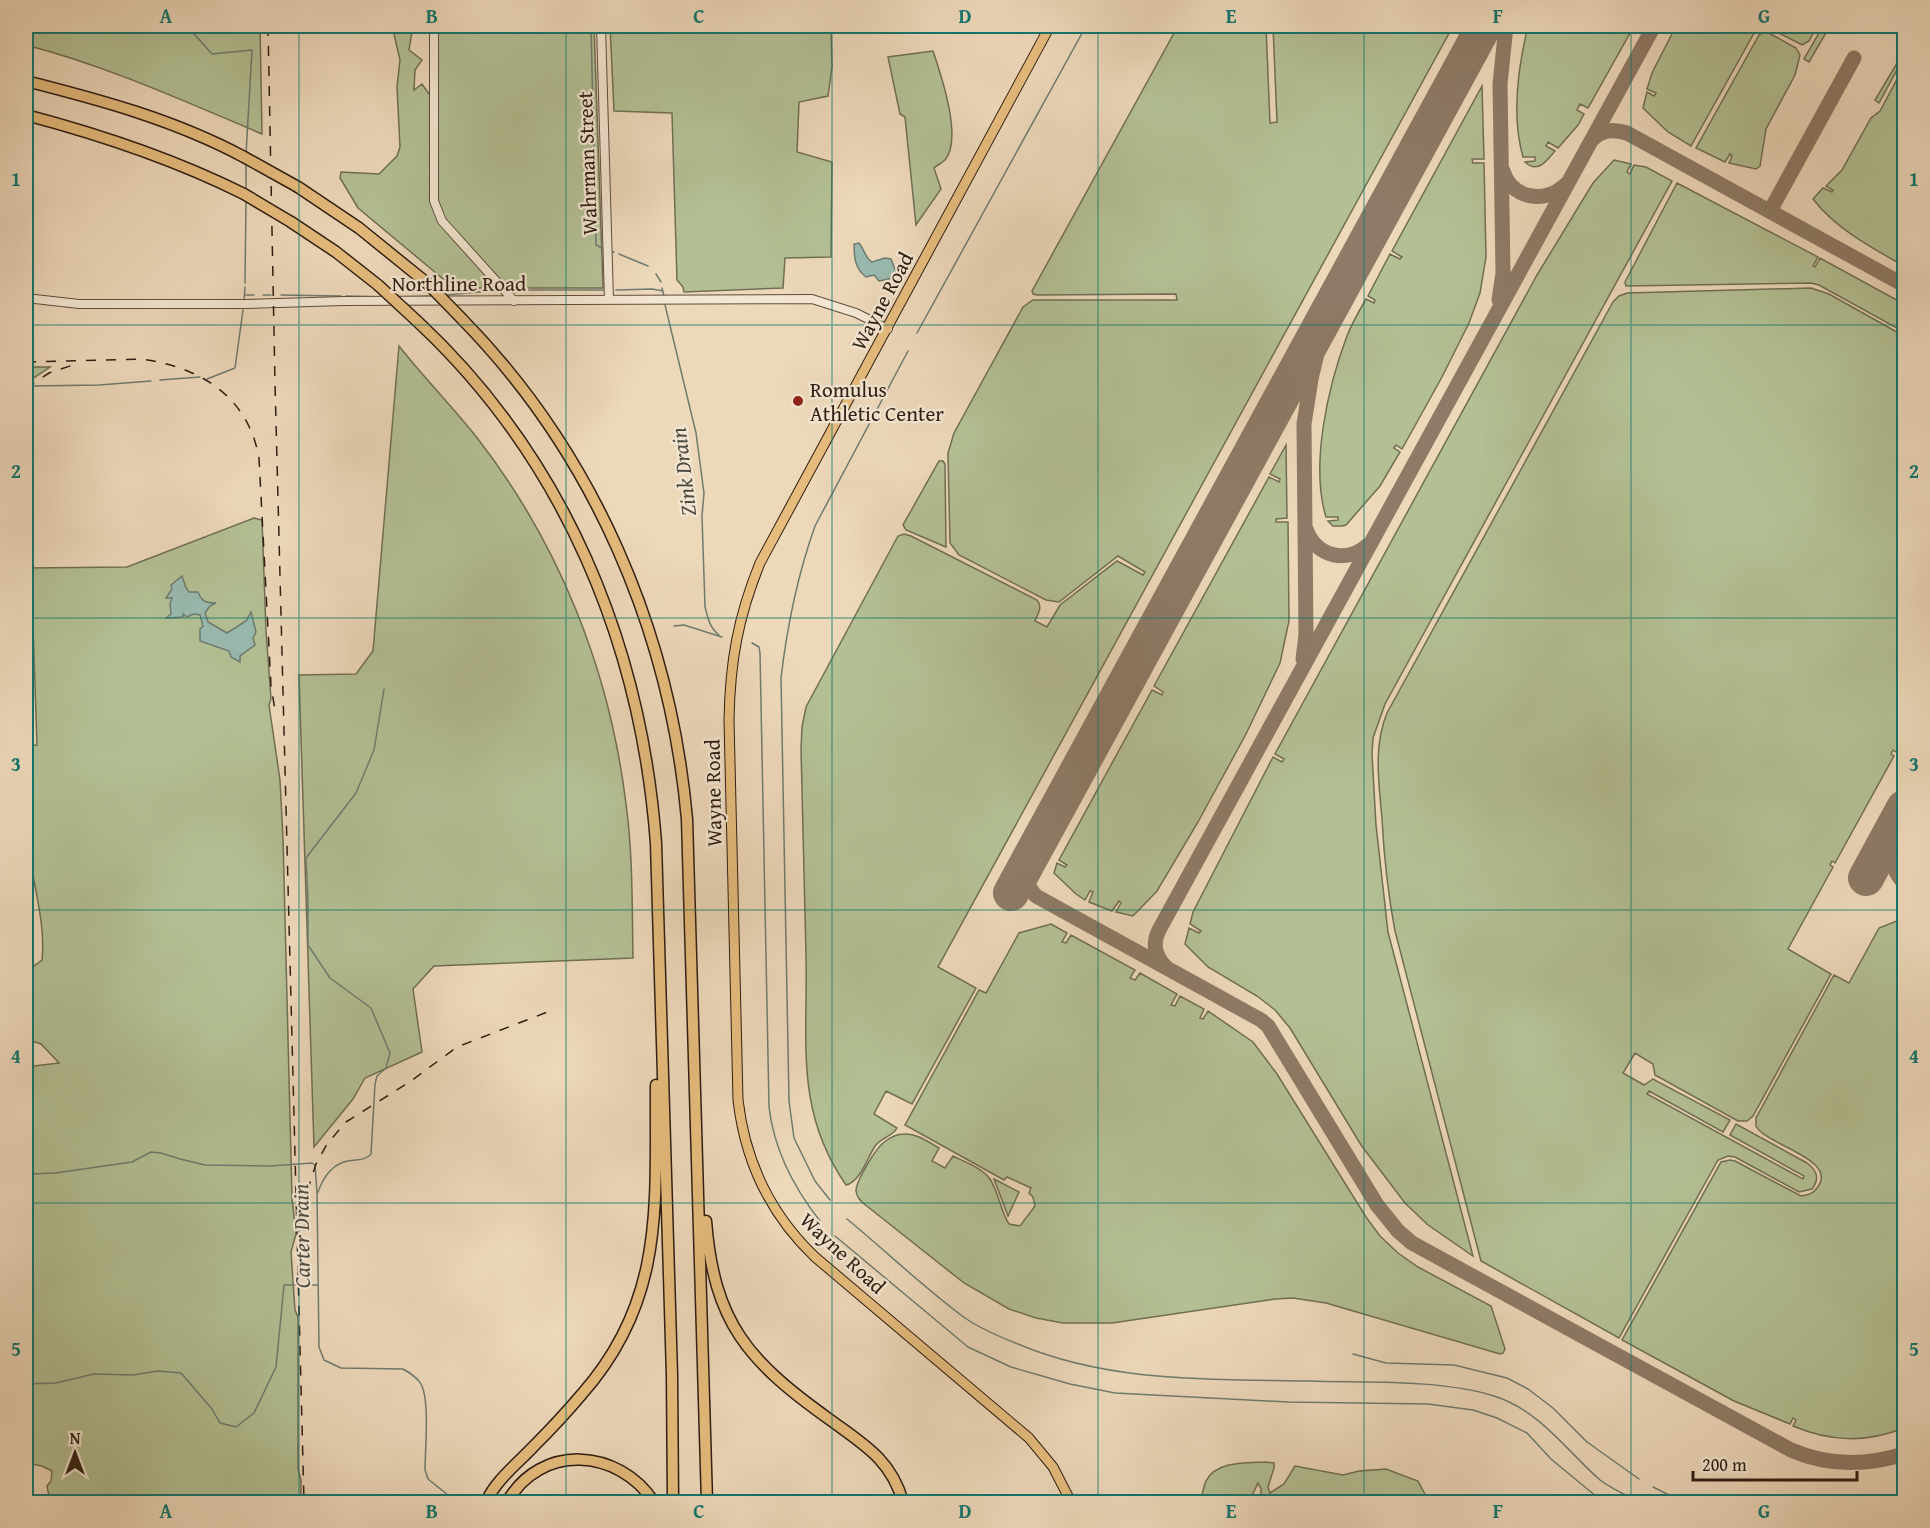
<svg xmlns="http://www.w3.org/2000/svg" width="1930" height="1528" font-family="'Gentium Book Plus',serif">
<rect width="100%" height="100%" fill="#edd8ba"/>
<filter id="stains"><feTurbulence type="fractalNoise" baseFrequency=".00333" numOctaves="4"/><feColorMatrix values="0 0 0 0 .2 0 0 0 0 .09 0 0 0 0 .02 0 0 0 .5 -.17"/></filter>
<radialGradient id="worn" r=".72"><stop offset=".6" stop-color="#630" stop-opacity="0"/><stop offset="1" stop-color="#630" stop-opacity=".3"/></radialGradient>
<!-- green -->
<path fill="#b3c094" stroke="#706e54" stroke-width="1.5" d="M26,26H260L262,134C184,101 107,66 26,45Z
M398,26H413L409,50L422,60L415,70L414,90L422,84L429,94L436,83L435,26H594L603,288H454L358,208L340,178L341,172L379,174L397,156L400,147L397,87L400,60L393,30Z
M610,26H831L832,67L828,96L799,102L797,152L832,162L831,257L785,258L783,288L684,292L683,287L677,280L672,113L614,111Z
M1178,26H1266L1270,123L1277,122L1273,26H1453L938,967L976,988L912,1104L886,1091L874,1114L897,1128C893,1136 881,1138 875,1146C868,1157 860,1182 846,1185C794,1110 808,1041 806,955C804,887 803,818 801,749L802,727L806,707L898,536L904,534L911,536L1037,600C1043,607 1038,613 1035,621L1047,627L1060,605L1117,561L1143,575L1145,572L1118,556L1059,602L1046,600L959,555L950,543L948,453L954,433L1023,307L1033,300H1177L1176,294L1037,295L1033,294L1032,291Z
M1528,26H1634L1588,108L1580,104L1577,110L1584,114L1578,125L1558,148L1548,142L1546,146L1555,151C1546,161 1538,174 1525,162L1535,161V157H1523C1511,115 1518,67 1528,26Z
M1676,26H1758L1691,146L1668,132L1643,108L1647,92L1654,96L1656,93L1647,89L1652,73Z
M1768,26H1817L1809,41L1802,45L1771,29Z
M1823,26H1830L1809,62L1804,59Z
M1764,32L1769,33L1796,48L1800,55L1795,75L1766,129L1760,166L1756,169L1729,163L1732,156L1730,154L1725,162L1696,148L1759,35Z
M1904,39V57L1879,103L1875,100L1896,65Z
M933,51C941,75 963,139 945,160C942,163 937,165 934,168L941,189L916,225L905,117L900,114L888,57Z
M1904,66V266C1872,248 1836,229 1813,199L1823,188L1832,192L1833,190L1826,186L1842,170L1871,118L1880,111Z
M1482,86L1484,159H1472L1473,163H1484L1486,257L1480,293L1469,323L1442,377L1402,449L1396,445L1394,448L1400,452L1380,486L1346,525L1342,526H1333L1328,521L1338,520V517H1326C1310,465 1328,386 1347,336C1352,323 1359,311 1366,299L1374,303L1375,300L1368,296L1390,254L1400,259L1402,257L1392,251Z
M1614,160L1631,164L1627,172L1630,174L1634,165L1646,167L1672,181L1385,704L1373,738L1372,754L1376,825L1388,932L1473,1256L1428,1225L1405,1203L1361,1145L1290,1028L1275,1010L1257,996L1208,967L1185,944L1189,928L1199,933L1201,931L1190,924L1193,912L1273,757L1282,762L1284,759L1275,754L1537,275L1593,183Z
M1677,183L1818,257L1813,266L1815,267L1820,258L1904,304V332L1819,285L1811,283L1626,286L1625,282Z
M1811,288L1829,294L1904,336V736L1896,752L1893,750L1891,754L1894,756L1835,863L1832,861L1830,865L1833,867L1788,949L1831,974L1753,1116L1747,1121H1738L1655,1075L1653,1064L1635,1053L1623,1073L1644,1085L1653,1079L1730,1120L1723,1132L1649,1091L1647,1094L1803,1179L1804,1176L1730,1135L1736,1124L1807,1163C1817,1170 1820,1179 1812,1189L1799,1192L1735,1157L1728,1156L1718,1160L1619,1338L1481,1261L1395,931C1388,894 1384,857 1382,819C1379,783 1373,747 1387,713L1613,302L1619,296L1627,293Z
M399,346C424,378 453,407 478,439C560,545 610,672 626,804C633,855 632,907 633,958L434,966L413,989L422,1052L365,1078L353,1099L314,1147L299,675L356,674L373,651Z
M26,367H50L26,383Z
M1286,445L1287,518L1276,519V522H1288L1289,621L1280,663L1246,734L1198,822L1157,891L1133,916L1116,912L1121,903L1119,901L1112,911L1089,902L1093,892L1090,891L1085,900L1076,894L1054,873L1057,863L1065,867L1067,865L1059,860L1152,690L1162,695L1163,692L1154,686L1269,477L1279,482L1280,479L1270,474Z
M939,461H943L945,464L946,547L906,530L903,525Z
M254,518L262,520L266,631L271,699L269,705L280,780L283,838L292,1198L296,1234L291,1252L295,1310L298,1317V1469L301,1480V1502H50L47,1486L51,1481L52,1471L42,1466L26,1463V1067L59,1063L41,1044L26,1039V976L30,969L42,960C45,931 38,903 33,875L28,883L26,882V746L37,745L33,626H26V568L127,567Z
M1904,918V1428C1866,1443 1831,1442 1793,1426L1796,1420L1793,1418L1790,1424L1734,1401L1622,1340L1721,1162L1730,1160L1735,1161L1801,1196C1808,1195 1813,1194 1817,1188C1840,1159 1765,1145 1756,1126V1118L1834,975L1849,983L1879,928Z
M1051,924L1067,933L1062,942L1066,943L1071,935L1135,970L1130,978L1135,980L1140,973L1177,994L1171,1005L1175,1006L1180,996L1204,1009L1200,1018L1203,1019L1208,1011L1253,1042L1277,1074L1366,1217L1380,1236L1398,1253L1418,1267L1491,1306L1505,1349L1503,1353L1500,1354L1326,1303L1293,1298L1275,1299L1112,1323H1063L1036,1318L1009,1309L964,1283L863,1203C859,1199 857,1197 856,1191C856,1181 875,1150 883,1143C889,1138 897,1134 904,1134C917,1133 928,1142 939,1148L932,1161L945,1168L953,1156C965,1162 982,1168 990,1179C999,1193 1000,1210 1009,1224L1020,1226L1035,1206L1033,1197L1029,1193L1031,1188L1007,1177L1004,1180L905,1125L979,990L986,993L1019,933Z
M994,1179L1019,1192L1008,1216Z
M1265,1462L1274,1463V1468L1268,1487L1270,1493L1284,1484L1295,1466L1343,1475L1359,1471L1386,1469L1418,1481L1429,1502H1261V1489L1258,1483L1249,1502H1207L1202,1495C1203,1491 1204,1485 1206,1481C1216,1461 1246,1463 1265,1462Z"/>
<!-- water -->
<path fill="#99bab0" stroke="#6e7b71" stroke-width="1.5" d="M859,243C865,250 865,258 872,262L885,258L891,259L896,272L889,279L879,281L874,275L866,277C855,269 854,257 854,244Z
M182,576L186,588L189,592H198C202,602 206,603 216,603L210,606L205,613L208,622L227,633L246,621L251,612L256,632L253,638L255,645L240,656V662L231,657L229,651L200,641V629L203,626L200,615L194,614L187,617L183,614V617L166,618L171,614L170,603L172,598H166L172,589L171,585Z"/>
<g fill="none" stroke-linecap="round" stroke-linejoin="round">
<!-- stream -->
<path stroke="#6e7b71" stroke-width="1.5" d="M187,26L212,54L252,50L246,154
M591,26L596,245L604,249
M246,165V190
M612,252H614
M619,254L648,266
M656,274L661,282
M245,283L246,201
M662,288L664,296
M510,290H603
M616,290L652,289L663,291
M246,295H254
M263,295H271
M281,295L341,296
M446,295L501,290
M346,296L385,297
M398,297L433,296
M244,301L245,287
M665,305L696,433L704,493L702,516L705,607C708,619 710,628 719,635
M917,333L1086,26
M207,379L235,368L243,310
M160,380L200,377
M31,386L99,385L151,381
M674,626L684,625L722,637
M752,643L759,647L760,653L769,1107C774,1150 794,1188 820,1221
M318,1192C323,1178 331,1164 348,1161C357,1159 365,1161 371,1154L375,1084L377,1076L386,1068L390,1053L371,1008L330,978L308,945V901L306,858L356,793L374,750L384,689
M830,1200L815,1181L794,1138L789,1101L781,678C787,627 798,574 815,526L908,351
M26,1211H28L31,1174L55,1173L132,1162L151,1152L161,1153L180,1159L205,1165L270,1166L312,1163L315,1165L317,1193L319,1347L324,1360L341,1368L403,1369C410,1373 417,1377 421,1384C430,1400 425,1450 425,1470L428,1479L453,1499V1502
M847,1219C886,1251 924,1288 965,1318C981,1329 1000,1337 1018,1344C1110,1383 1211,1379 1309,1381C1367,1383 1439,1379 1494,1396C1539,1410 1566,1450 1600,1480C1608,1486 1618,1491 1627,1496
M835,1236L968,1347L1011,1367L1070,1384L1115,1393L1288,1402L1428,1404L1473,1410L1497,1418L1527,1433L1551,1459L1603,1502
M1353,1354L1386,1363L1454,1365L1507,1378L1528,1389L1553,1408L1587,1442L1639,1479
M26,1384L56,1383L94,1374L133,1375L158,1371L181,1373L212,1409L220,1423L236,1427L254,1413L276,1367L284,1285H317
M1653,1487L1683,1502"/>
<!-- taxiway -->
<path stroke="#8e7a66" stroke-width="15" d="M1593,139C1602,129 1614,129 1627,133L1904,285
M1503,171C1511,198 1545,205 1565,185
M1770,211L1854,58
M1499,300L1503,273L1500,84L1506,26
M1306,529C1316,557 1347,564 1368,545
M1303,659L1306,635L1304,424L1311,379L1319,345L1340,289
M1900,816C1890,840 1885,862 1904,883
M1029,861C1023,875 1026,885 1036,896L1261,1020L1268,1026L1377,1205L1398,1231L1412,1243L1791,1450C1828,1466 1866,1466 1904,1454
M1166,967C1155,957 1152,944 1159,930L1654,26"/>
<!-- runway -->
<path stroke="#8e7a66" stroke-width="36" d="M1866,878L1904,808
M1011,893L1484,26"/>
<!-- minor casing -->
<g stroke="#5e4c3d" stroke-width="10">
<path id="minor" d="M434,26V201L442,221L514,301
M601,26L609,300
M26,298L79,304H244L344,301L812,299L856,313L888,329"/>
</g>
<!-- major casing -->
<g stroke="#2e1d13" stroke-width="11">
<path id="major" d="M1050,26L760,563C738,617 730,662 729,720L738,1100C745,1161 770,1214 815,1257L1029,1438L1053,1467L1071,1502"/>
</g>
<!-- highway casing -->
<g stroke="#2e1d13" stroke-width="13">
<path id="highway" d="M26,81C101,100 175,120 244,157
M26,115C102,135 174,159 244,194
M298,187L359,228L427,283
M291,222L336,252L378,285
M462,319C594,454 670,631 687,819L707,1502
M417,321C565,459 641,644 656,843L672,1375L673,1502
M706,1221C714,1323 748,1361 829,1419C863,1444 891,1459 903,1502
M486,1502C496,1480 516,1465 533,1447C550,1430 566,1413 582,1394C666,1299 655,1203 656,1085
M507,1502C541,1443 618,1448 654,1502"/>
</g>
<!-- minor -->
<use href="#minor" stroke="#f3e6d2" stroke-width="8"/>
<!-- major -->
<use href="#major" stroke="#e6bc7d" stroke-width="9"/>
<!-- highway -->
<use href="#highway" stroke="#e6bc7d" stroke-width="10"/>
<!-- rail -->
<path stroke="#2e1d13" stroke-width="1.5" stroke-dasharray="10 10" stroke-linecap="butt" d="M268,26L275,383L304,1502
M26,362L141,359C200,367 248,396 259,458L271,686L276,716
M26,388L49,373L73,365
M304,1231L308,1189L316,1164L327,1144L346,1122L411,1081L457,1047L550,1011"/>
<!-- highway-bridge casing -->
<g stroke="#2e1d13" stroke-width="13" stroke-linecap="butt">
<path id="highway-bridge" d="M244,157L298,187
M244,194L291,222
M427,283L462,319
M378,285L417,321"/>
</g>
<!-- highway-bridge -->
<use href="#highway-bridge" stroke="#e6bc7d" stroke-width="10"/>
</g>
<!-- grid -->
<path fill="none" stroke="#0f766e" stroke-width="1.5" stroke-opacity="0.55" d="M299,26V1502M566,26V1502M832,26V1502M1098,26V1502M1364,26V1502M1631,26V1502M26,325H1904M26,618H1904M26,910H1904M26,1203H1904"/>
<!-- markers -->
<circle fill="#8f2418" stroke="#f3e6d2" stroke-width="2" cx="798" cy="401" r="6"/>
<g text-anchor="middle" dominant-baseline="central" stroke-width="4.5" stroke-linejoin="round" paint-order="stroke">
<!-- street labels -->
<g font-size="21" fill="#2e1d13" stroke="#f3e6d2">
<text transform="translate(587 163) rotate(-92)">Wahrman Street</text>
<text x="459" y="283">Northline Road</text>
<text transform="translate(882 301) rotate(-62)">Wayne Road</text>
<text transform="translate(713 793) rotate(-91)">Wayne Road</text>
<text transform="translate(843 1253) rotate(43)">Wayne Road</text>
</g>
<!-- poi labels -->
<g font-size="21" fill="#2e1d13" stroke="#f3e6d2" text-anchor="start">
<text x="810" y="389">Romulus<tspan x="810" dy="24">Athletic Center</tspan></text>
</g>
<!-- water labels -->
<g font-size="22" font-style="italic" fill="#4e4c42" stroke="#f3e6d2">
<text transform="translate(683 472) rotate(-97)">Zink Drain</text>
<text transform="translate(301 1236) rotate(-91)">Carter Drain</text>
</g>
</g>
<!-- margin -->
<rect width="1930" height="1528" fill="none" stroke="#edd8ba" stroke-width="66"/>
<!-- north arrow -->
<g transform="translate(75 1453)" stroke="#f3e6d2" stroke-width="4.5" paint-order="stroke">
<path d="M0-4.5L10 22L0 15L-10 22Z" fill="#2e1d13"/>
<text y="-9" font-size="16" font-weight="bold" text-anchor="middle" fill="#2e1d13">N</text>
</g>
<!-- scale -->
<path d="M1693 1471v9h164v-9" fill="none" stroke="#2e1d13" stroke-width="3"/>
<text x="1702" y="1471" font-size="18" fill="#2e1d13" stroke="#f3e6d2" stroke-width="4.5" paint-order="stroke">200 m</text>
<rect x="33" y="33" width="1864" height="1462" fill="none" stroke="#0f766e" stroke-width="2"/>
<g font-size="20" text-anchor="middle" font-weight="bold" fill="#0f766e">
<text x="166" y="23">A</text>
<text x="432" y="23">B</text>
<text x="699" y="23">C</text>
<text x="965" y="23">D</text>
<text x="1231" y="23">E</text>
<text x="1498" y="23">F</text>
<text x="1764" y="23">G</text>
<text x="16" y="186">1</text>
<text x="1914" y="186">1</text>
<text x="16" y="478">2</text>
<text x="1914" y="478">2</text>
<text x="16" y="771">3</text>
<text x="1914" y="771">3</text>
<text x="16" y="1063">4</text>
<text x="1914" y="1063">4</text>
<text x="16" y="1356">5</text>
<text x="1914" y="1356">5</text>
<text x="166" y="1518">A</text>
<text x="432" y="1518">B</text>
<text x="699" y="1518">C</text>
<text x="965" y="1518">D</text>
<text x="1231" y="1518">E</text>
<text x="1498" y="1518">F</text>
<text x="1764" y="1518">G</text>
</g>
<rect width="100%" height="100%" filter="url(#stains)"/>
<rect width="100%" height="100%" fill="url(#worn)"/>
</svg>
